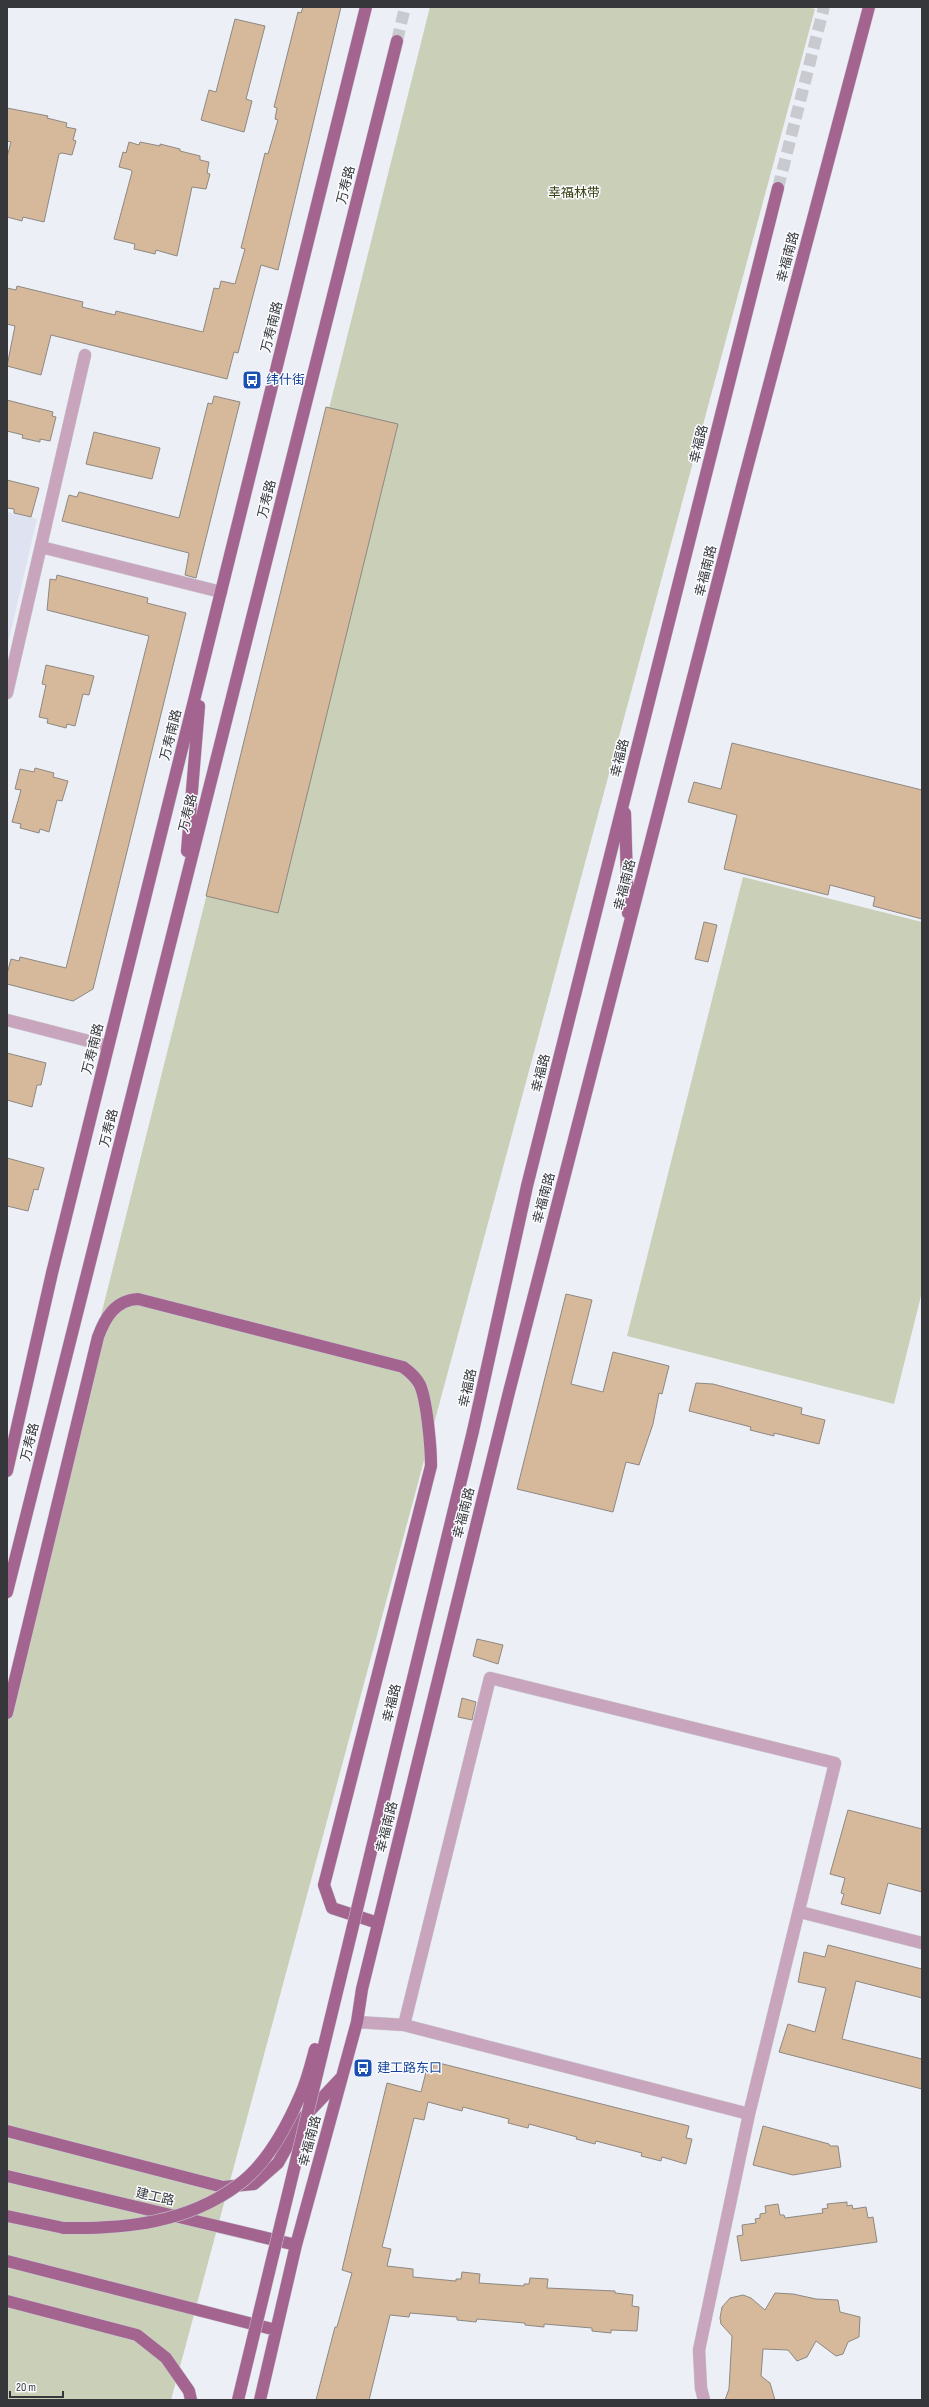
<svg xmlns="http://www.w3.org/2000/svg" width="929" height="2407" font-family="'Sofia Sans Condensed','Noto Sans SC',sans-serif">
<rect width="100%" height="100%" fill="#edeff6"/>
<!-- built -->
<path fill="#dfe2f0" d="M7,512L37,519L7,648Z"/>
<!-- green -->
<path fill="#cacfb7" d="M430,7H806L815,9L171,2400H7V1689Z
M743,877L922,922V1292L894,1404L627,1336Z"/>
<!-- building -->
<path fill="#d6b99a" stroke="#8d8883" d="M303,7H341L278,270L261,265L238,353L234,352L227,379L51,335L41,375L7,366L15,326L7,324V288L16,290L17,286L83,302L82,307L115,315L116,311L203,332L214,288L219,289L221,281L235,284L245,249L241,248L265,153L268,154L278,120L275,119L277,108L274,107L298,12L301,13Z
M235,19L265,26L246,99L252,101L244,132L201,120L209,90L216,92Z
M7,108L48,116L47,118L67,123L66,127L76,129L73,140L76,141L72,155L62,153L59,154L44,222L23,217L22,221L7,217V157L11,142L7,141Z
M129,142L139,145L140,142L160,146V144L180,149V151L200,156V160L209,162L207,173L210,174L206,189L192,187L177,256L156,250L155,254L134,249L135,244L114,239L132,172L131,170L119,167L123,152L126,153Z
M214,396L240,402L196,578L185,575L189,553L62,521L69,495L77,497L79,492L179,518L208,403L212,404Z
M7,400L53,412L52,416L56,417L50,441L40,439V442L22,438L23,435L7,431Z
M326,407L398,424L278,913L206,896Z
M94,432L160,448L152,479L86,464Z
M7,480L39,488L31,517L14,513V509L7,508Z
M57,575L148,598L147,603L186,613L93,989L73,1001L7,984V974L11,959L19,961L20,957L66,968L149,636L47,610L50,579L56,580Z
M46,665L94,676L89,695L83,694L75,726L67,724L66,728L47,723L48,719L39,717L46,685L42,684Z
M732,743L922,790V919L873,906L875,897L830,885L828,895L724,869L737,815L688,802L694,782L721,789Z
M35,768L54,773L53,777L68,781L62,801L57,800L49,832L40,829L39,833L20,828L21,824L12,822L21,790L15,789L20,769L34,772Z
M704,922L717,925L708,962L695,959Z
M7,1053L46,1063L41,1085H37L32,1107L7,1100Z
M7,1158L44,1168L38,1190L34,1189L28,1211L7,1206Z
M566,1294L592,1300L571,1384L603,1392L613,1352L669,1366L662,1394L659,1393L653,1424L639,1465L626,1462L613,1512L517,1489Z
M696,1383L713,1384L802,1408L801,1414L825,1420L819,1444L774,1433V1436L750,1430L751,1427L689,1411Z
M477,1639L503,1645L498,1664L473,1656Z
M462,1698L476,1702L472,1720L458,1717Z
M848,1810L922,1829V1892L888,1883L880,1914L841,1904L844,1894L841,1893L845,1878L830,1874Z
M828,1945L922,1969V1998L856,1981L842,2039L922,2059V2089L779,2052L788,2024L815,2032L826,1988L798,1982L804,1952L825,1957Z
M435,2062L689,2126L686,2138L692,2139L686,2164L662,2157L661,2161L641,2156L642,2153L596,2141L595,2144L576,2139L577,2137L529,2124L528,2128L508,2123L509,2119L463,2107L462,2111L428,2102L424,2120L414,2118L382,2247L391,2249L387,2266L413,2269V2277L456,2281V2279H461L462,2272L480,2274L479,2283L524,2286V2284H529L530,2278L548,2279L547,2288L615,2291V2293L633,2295L632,2306L639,2307L637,2331L611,2330V2333L592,2331V2328L544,2324V2327L525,2325V2323L477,2319L476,2322L457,2320V2317L410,2313L409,2317L390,2315L369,2400H316L335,2327H337L352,2273L342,2270L387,2083L421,2092L426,2072L431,2074Z
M763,2126L829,2144L830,2146H838L841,2167L793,2175L753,2165Z
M847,2202V2206L852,2205L853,2209L866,2207L868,2218L873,2217L877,2242L741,2261L737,2236L743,2235L742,2225L756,2223L755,2219L760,2218V2214L766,2213L765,2206L778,2204L780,2215H784L785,2218L823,2213L822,2209L828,2208L827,2204Z
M775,2293L793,2294L816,2299L838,2300L840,2312L860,2317L859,2337L848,2342L843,2354L836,2356L816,2341L807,2357L797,2361L788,2350L763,2349L761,2376L770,2383L775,2400H725L729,2389L732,2336L721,2324L720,2318L722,2307L730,2298L743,2295L751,2298L765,2310Z"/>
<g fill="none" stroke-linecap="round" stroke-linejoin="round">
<!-- major-tunnel -->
<path stroke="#c8cad0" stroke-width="12" stroke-dasharray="12 6" stroke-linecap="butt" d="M397,41L405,7
M778,188L824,7"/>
<!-- minor casing -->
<g stroke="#c8cad0" stroke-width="13">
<path id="minor" d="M41,547L221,592
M7,693L85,355
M7,1020L108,1046
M800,1912L922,1943
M357,2022L404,2025L749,2114
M404,2025L490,1678L835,1763L749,2114L699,2350L701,2388L704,2400"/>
</g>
<!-- major casing -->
<g stroke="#c8cad0" stroke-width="13">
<path id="major" d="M625,813L628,913
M187,851L199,706
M473,1431L527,1186L778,188
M7,1471L52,1273L366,7
M7,1592L397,41
M7,1713L98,1337C105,1318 115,1300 138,1299L403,1367C410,1372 416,1377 420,1385C427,1401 431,1448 431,1466L324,1885L332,1908L378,1923
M7,2131L223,2187L254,2184L278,2163L303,2118L341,2078
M7,2176L296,2245
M7,2216L64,2228
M7,2261L276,2330
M7,2301L137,2335L166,2358L189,2391L191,2400
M260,2400L296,2245L357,2022L362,1989L509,1392L743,483L869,7"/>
</g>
<!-- minor -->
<use href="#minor" stroke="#c8a5bc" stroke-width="12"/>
<!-- major -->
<use href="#major" stroke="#a36590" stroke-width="12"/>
<!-- major-bridge casing -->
<g stroke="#c8cad0" stroke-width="13" stroke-linecap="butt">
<path id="major-bridge" d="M64,2228C125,2229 187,2223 238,2185C266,2165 287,2126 300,2096C307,2081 311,2064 315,2049
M238,2400L473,1431"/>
</g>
<!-- major-bridge -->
<use href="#major-bridge" stroke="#a36590" stroke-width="12"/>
</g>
<!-- icons -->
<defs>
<g id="bus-square" transform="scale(1)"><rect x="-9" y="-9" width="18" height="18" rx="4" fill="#1a4fb4" stroke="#fbfcff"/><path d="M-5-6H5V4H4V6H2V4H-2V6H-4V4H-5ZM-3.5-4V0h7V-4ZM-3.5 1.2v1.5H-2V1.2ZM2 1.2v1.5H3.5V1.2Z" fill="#fff"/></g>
</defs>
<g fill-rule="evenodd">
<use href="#bus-square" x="252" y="380"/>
<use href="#bus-square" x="363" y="2068"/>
</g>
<g text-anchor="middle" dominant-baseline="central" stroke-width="3" stroke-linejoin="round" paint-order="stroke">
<!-- street labels -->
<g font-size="13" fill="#36373a" stroke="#fbfcff">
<text transform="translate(346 185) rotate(-76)">万寿路</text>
<text transform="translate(788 257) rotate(-75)">幸福南路</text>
<text transform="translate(272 327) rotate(-76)">万寿南路</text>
<text transform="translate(699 444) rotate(-76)">幸福路</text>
<text transform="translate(267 499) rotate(-76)">万寿路</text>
<text transform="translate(706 571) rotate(-76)">幸福南路</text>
<text transform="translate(171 735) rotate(-76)">万寿南路</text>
<text transform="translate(620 758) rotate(-76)">幸福路</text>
<text transform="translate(188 813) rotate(-76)">万寿路</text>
<text transform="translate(625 885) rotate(-76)">幸福南路</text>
<text transform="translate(93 1049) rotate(-76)">万寿南路</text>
<text transform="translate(541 1073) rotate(-76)">幸福路</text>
<text transform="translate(109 1128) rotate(-76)">万寿路</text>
<text transform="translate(544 1198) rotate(-75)">幸福南路</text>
<text transform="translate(468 1388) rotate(-77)">幸福路</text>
<text transform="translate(30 1442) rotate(-76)">万寿路</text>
<text transform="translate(464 1513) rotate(-76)">幸福南路</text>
<text transform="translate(392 1703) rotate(-76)">幸福路</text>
<text transform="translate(387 1827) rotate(-76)">幸福南路</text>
<text transform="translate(310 2141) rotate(-75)">幸福南路</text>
<text transform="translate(155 2197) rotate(13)">建工路</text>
</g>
<!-- park labels -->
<g font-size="13" fill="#393f11" stroke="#fbfcff">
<text x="574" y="193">幸福林带</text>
</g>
<!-- transit labels -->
<g font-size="13" fill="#164399" stroke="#fbfcff" text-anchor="start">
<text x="266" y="380">纬什街</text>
<text x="377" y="2068">建工路东口</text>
</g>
</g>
<!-- border -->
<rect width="929" height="2407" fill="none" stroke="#36373a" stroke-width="16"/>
<!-- scale -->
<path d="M10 2391v6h53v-6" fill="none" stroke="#36373a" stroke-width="2"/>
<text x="16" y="2391" font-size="12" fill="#36373a" stroke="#fbfcff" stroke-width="3" paint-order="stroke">20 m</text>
</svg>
